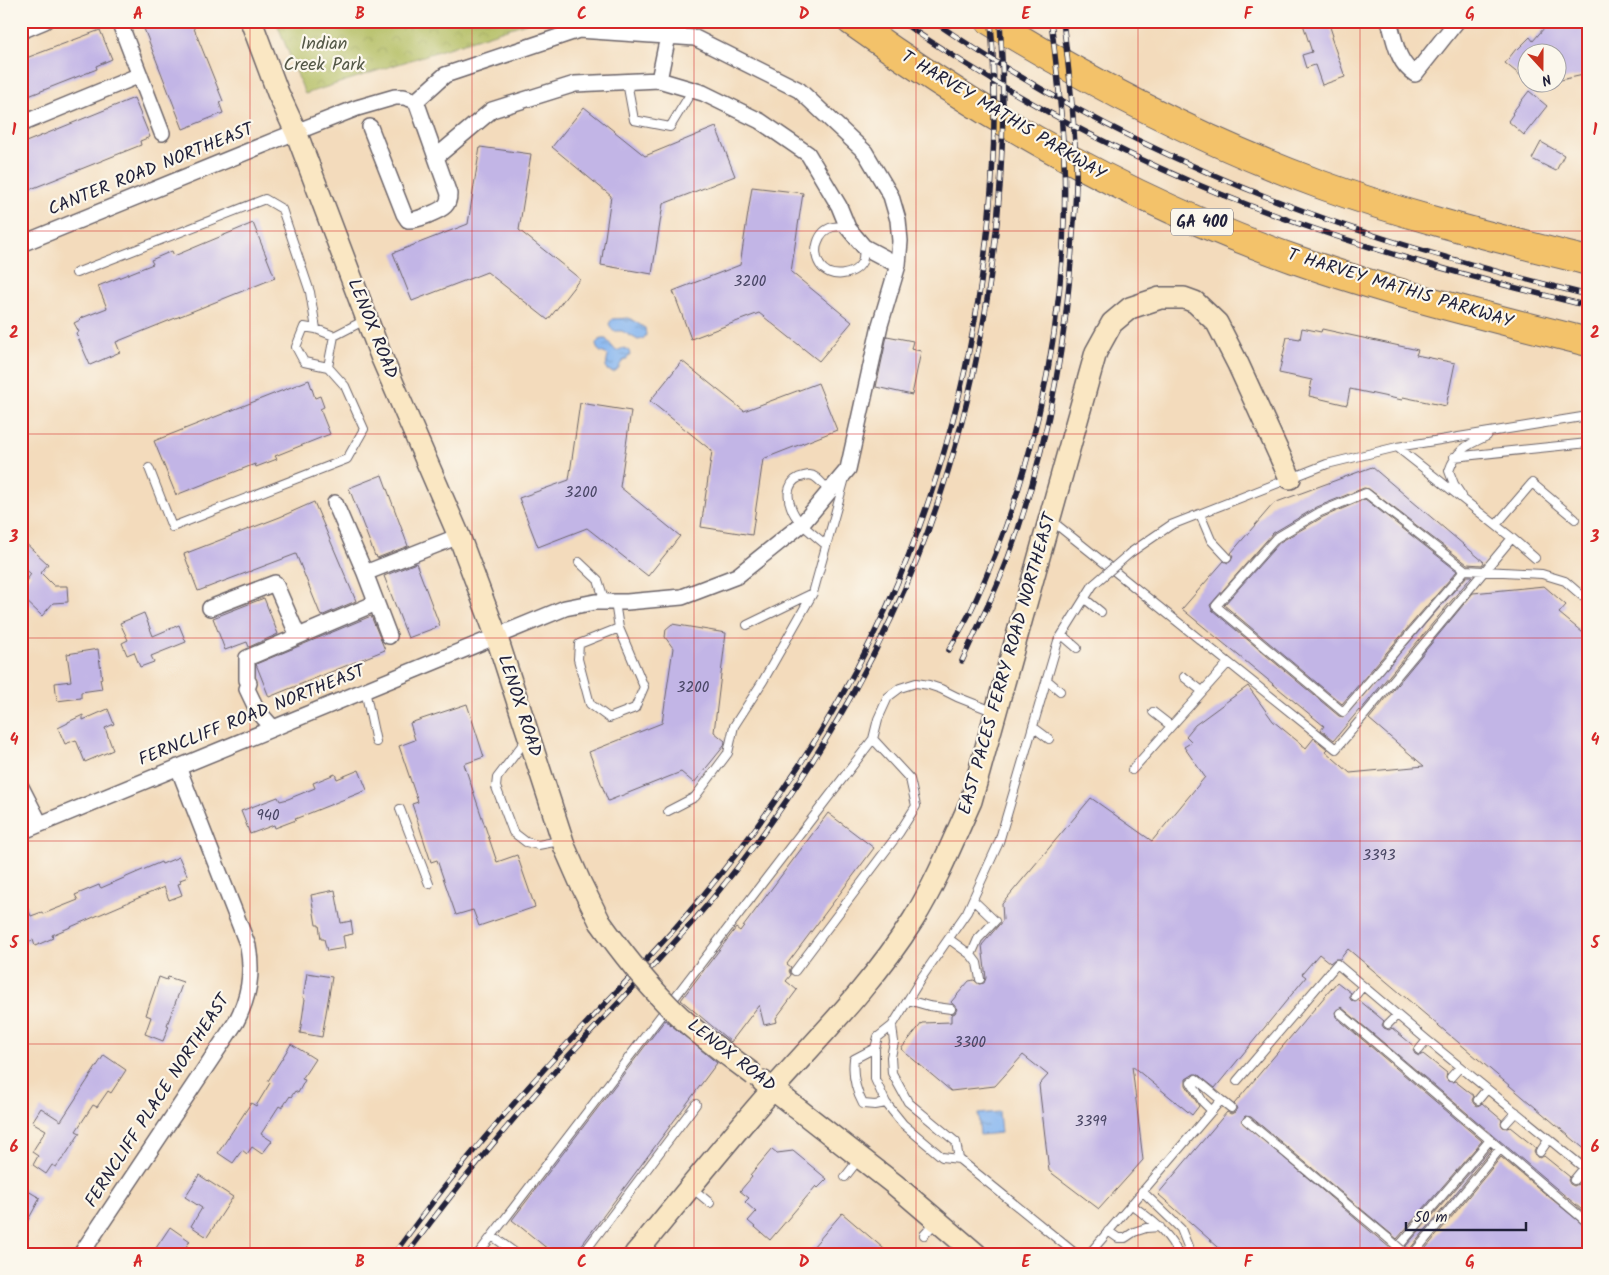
<svg xmlns="http://www.w3.org/2000/svg" width="1609" height="1275" font-family="Kalam,sans-serif">
<defs>
<pattern id="park-crowns" width="20" height="18" patternUnits="userSpaceOnUse" patternTransform="scale(1.25)"><rect width="20" height="18" fill="#b1bc5e"/><path d="M2 6a3 3 0 1 1 6 0M12 15a3 3 0 1 1 6 0" fill="none" stroke="#98a153"/></pattern>
<pattern id="water-ripples" width="26" height="14" patternUnits="userSpaceOnUse" patternTransform="scale(1.25)"><rect width="26" height="14" fill="#85b5f0"/><path d="M2 4q2-2 4 0t4 0M15 11q2-2 4 0t4 0" fill="none" stroke="#6c93c4"/></pattern>
</defs>
<rect width="100%" height="100%" fill="#fbf7ec"/>
<filter id="ink" filterUnits="userSpaceOnUse"><feTurbulence type="fractalNoise" baseFrequency=".02" numOctaves="2"/><feDisplacementMap in="SourceGraphic" scale="10" xChannelSelector="R" yChannelSelector="G"/><feConvolveMatrix kernelMatrix="1 2 1 2 8 2 1 2 1" color-interpolation-filters="sRGB"/></filter>
<filter id="wash" filterUnits="userSpaceOnUse"><feTurbulence type="fractalNoise" baseFrequency=".0096" numOctaves="4" result="noise"/><feDisplacementMap in="SourceGraphic" scale="20" xChannelSelector="R" yChannelSelector="G"/><feGaussianBlur stdDeviation="1.12" result="paint"/><feColorMatrix in="noise" values="0 0 0 0 0 0 0 0 0 0 0 0 0 0 0 0 0 1.4 0 .05"/><feComposite in="paint" operator="in"/></filter>
<g filter="url(#wash)">
<rect width="100%" height="100%" fill="#f3dbbc"/>
<!-- park -->
<path fill="url(#park-crowns)" stroke="#6a6f4c" d="M276,21H532L305,94Z"/>
<!-- water -->
<path fill="url(#water-ripples)" stroke="#546c96" d="M629,318L645,328L646,335L643,339L638,340L622,331H613L609,324L612,319Z
M601,339H606L616,351L624,348L629,351L630,355C628,359 625,359 622,362C618,367 620,369 613,372L607,370L606,366L608,356L606,354C600,352 596,350 596,343Z
M999,1112L1001,1133L980,1135L978,1114Z"/>
<g id="blocks">
<!-- building -->
<path fill="#c2b5e6" d="M141,21H191L223,101L219,102L223,113L183,129Z
M1302,21H1328L1333,36L1331,37L1345,77L1322,85L1315,65L1306,68L1302,55L1312,52Z
M1550,21H1579L1588,28V74L1556,81V52H1526V80L1505,63L1516,49L1517,50L1530,37L1533,41Z
M100,30L112,59L96,66L97,69L21,99V60Z
M1529,91L1547,106L1524,135L1508,121L1513,114L1512,113Z
M134,98L150,137L140,141L141,145L21,193V144Z
M584,107L645,156L716,127L735,176L663,204L652,274L601,265L611,196L552,147Z
M1541,142L1564,155L1556,171L1532,159Z
M480,147L531,154L519,230L580,279L548,320L487,272L412,301L393,253L468,224Z
M752,187L803,193L791,272L852,322L819,361L759,313L691,339L673,291L740,265Z
M253,223L275,278L116,342L120,352L90,365L76,333L79,332L74,323L80,320L79,319L107,308L98,286L153,264L151,260L172,251L174,256Z
M1302,328L1321,332L1322,329L1418,350L1416,355L1455,363L1446,406L1403,397L1402,400L1350,389L1347,405L1309,396L1312,380L1279,373L1287,337L1300,339Z
M887,336L913,341L911,349L921,351L912,395L876,387Z
M682,361L744,411L818,383L837,430L763,459L752,535L701,527L712,451L650,401Z
M309,380L315,398L320,396L324,407L320,409L330,434L275,456L277,459L256,467L255,464L176,495L154,441Z
M580,403L631,411L620,487L680,536L648,576L587,528L538,547L519,498L569,480Z
M1372,467L1484,562L1482,565L1467,564L1369,489L1364,488L1317,507L1273,533L1210,605L1212,610L1339,716L1344,717L1467,576H1472L1360,711L1359,710L1334,740L1321,730L1324,726L1182,609L1224,561L1228,563L1231,561L1233,556L1231,553L1274,503Z
M382,475L408,546L377,558L376,555L375,556L349,488Z
M1365,499L1457,571L1342,704L1224,605L1280,542L1323,517Z
M314,502L356,601L321,616L296,554L198,591L184,554L280,517Z
M21,539L48,564L41,573L54,586H67L68,602L53,603L42,616L21,596V588L31,574L21,565Z
M416,563L440,626L408,638L384,576Z
M1544,586L1566,605L1559,613L1588,637V1152L1348,949L1340,959H1335L1330,963L1319,954L1302,974L1306,977L1215,1088L1197,1074H1194L1186,1079V1085L1199,1106L1192,1115L1132,1066L1143,1160L1099,1209L1049,1171L1039,1085L1048,1075L1023,1055L995,1086L951,1091L901,1049L922,1023L951,1022V1015L955,1013L957,1009L951,1002L969,981L974,980L979,984L984,983L986,978L982,945L1003,920L1002,904L1091,798L1152,841L1205,777L1184,747L1192,742L1186,736L1195,725L1248,686L1273,721L1306,748L1314,738L1327,749L1325,751L1350,773L1424,766L1369,719L1473,593Z
M264,598L278,634L249,647L247,642L225,650L213,618Z
M144,613L153,636L179,625L186,642L151,656L154,662L140,667L134,652L127,655L122,643L128,640L120,623Z
M371,616L385,650L269,697L256,664Z
M672,624L726,633L714,732L725,741L724,746L694,783L681,772L608,801L589,752L662,723L673,648L665,637L666,629Z
M98,649L102,679H100L102,689L81,692V698L57,701L55,683L71,681L67,654Z
M467,704L484,757L464,764L497,862L517,855L535,907L479,926L473,910L456,915L437,860L431,862L412,804L418,802L399,746L415,740L410,723Z
M108,709L114,724L105,728L113,750L85,762L76,740L65,744L58,728L68,723V722L83,715V720Z
M359,770L367,790L295,819L296,820L275,828L274,825L250,834L241,811L278,797L280,801L288,799L315,788L313,783L335,774L337,779Z
M828,813L874,848L787,964L791,967L789,971L791,975L786,981L797,990L776,1018L777,1022L764,1025L759,1005L731,1042L681,1000L736,928L740,931Z
M179,857L188,877L180,880L181,883L178,884L182,895L169,900L164,887L52,935L53,938L35,946L33,940L21,945V894L31,916L42,912L43,914L78,900L75,895L99,885L101,888L161,862L162,864Z
M335,890L341,923L351,921L353,934L343,936L345,948L327,951L324,939H321L319,925H316L311,895Z
M307,973L332,977L322,1037L300,1033L305,999L303,998Z
M159,977L167,980L168,977L183,982L167,1025L169,1026L163,1041L145,1034L151,1017L146,1015Z
M1337,982L1351,993L1349,996L1351,1000L1355,1002L1359,1000L1384,1021L1382,1025L1384,1028L1389,1030L1392,1028L1415,1047L1413,1050L1415,1054L1419,1056L1423,1054L1447,1073L1446,1078L1448,1081L1452,1082L1455,1081L1474,1096L1472,1100L1474,1104L1478,1106L1482,1103L1502,1120L1501,1124L1503,1127L1507,1128L1510,1127L1536,1148L1534,1152L1536,1156L1540,1158L1544,1156L1570,1177L1568,1180L1570,1184L1574,1186L1578,1184L1588,1192V1215L1341,1007L1335,1012L1336,1017L1482,1141L1397,1239L1251,1117L1245,1116L1242,1122L1390,1248L1386,1254H1226L1158,1194L1227,1112L1231,1114L1235,1112L1237,1108L1234,1104Z
M665,1020L717,1063L575,1254H554L512,1220Z
M291,1044L315,1059L302,1079L305,1080L298,1093L295,1091L291,1097L290,1096L282,1108L279,1106L261,1134L272,1141L262,1154L252,1147L247,1154L242,1150L233,1163L218,1153L251,1103L256,1106L270,1083L268,1081Z
M104,1055L126,1070L111,1093L108,1091L97,1107L93,1105L76,1131L80,1133L63,1159H62L56,1167L52,1165L46,1174L33,1165L38,1156L32,1152L46,1130L32,1122L41,1108L61,1121Z
M1491,1148L1492,1149L1409,1250L1406,1246Z
M772,1149L777,1153L793,1151L827,1179L818,1188L816,1186L770,1240L748,1221L756,1212L745,1202L749,1198L740,1191L752,1177L750,1175Z
M1501,1157L1588,1229V1254H1421Z
M199,1175L233,1197L207,1237L191,1226L202,1208L185,1197Z
M21,1187L40,1198L21,1233Z
M842,1213L890,1254H807Z
M170,1227L190,1241L181,1254H152Z"/>
</g>
</g>
<g filter="url(#ink)">
<use href="#blocks" fill-opacity="0" stroke="#6b6368" stroke-width="1"/>
<g fill="none" stroke-linecap="round" stroke-linejoin="round">
<!-- lane casing -->
<g stroke="#6b6368" stroke-width="10">
<path id="lane" d="M627,82L634,120L670,127L692,91
M848,228C844,227 837,226 833,227C817,231 812,252 820,265C829,279 854,277 862,262C864,258 863,251 864,247
M76,273L265,199L282,209L310,292L316,329
M328,367L304,362L296,347L304,327L316,329L334,336
M1454,457L1588,443
M149,468L172,527L347,459L364,429L345,386L328,367L334,336L365,320
M1462,496L1454,484L1449,471C1456,450 1467,445 1487,436
M1200,514L1211,540L1227,557
M1052,521L1336,749L1512,538L1397,447
M1496,525L1532,483L1575,519
M1512,538L1535,558
M826,545C814,534 796,523 791,507C786,494 788,479 804,476C808,475 811,474 815,477C820,480 825,487 829,491
M1130,553L1171,525L1327,464L1397,447L1588,416
M579,562L598,580L605,602
M1465,570L1343,712L1216,606L1276,538L1320,512L1366,493L1465,570L1542,574L1565,581L1588,601
M1085,599L1101,612
M615,602L619,628L644,687L635,708L609,718L590,704L578,659L579,644L619,628
M747,625L813,593
M1062,635L1077,648
M1184,677L1202,691
M1047,680L1060,691
M365,690L376,742
M1153,712L1171,726
M1033,727L1049,739
M526,740L497,778L496,787L513,832L526,842L538,845L560,841
M1132,770L1228,663
M400,809L429,884
M668,811L695,797L728,753L734,726L763,681L813,593L845,478
M949,939L971,955L978,939L995,921L973,900
M971,955L977,963L980,979
M795,971L899,833L916,806L910,779L873,739
M1355,996L1363,986
M908,1000L929,1006L951,1009
M1340,1013L1588,1223
M1388,1024L1397,1015
M892,1026L894,1042L891,1057L892,1073L908,1102L956,1142L959,1159
M875,1048L854,1059C852,1076 855,1089 863,1104L875,1105L886,1103
M1419,1050L1427,1040
M1451,1077L1460,1067
M1196,1079L1221,1100
M1237,1081L1337,964L1427,1040L1588,1171
M1191,1082L1203,1102L1212,1111
M1478,1100L1487,1089
M1247,1121L1389,1239
M1506,1123L1516,1112
M1540,1152L1549,1139
M845,1177L859,1159
M1574,1180L1584,1168
M692,1188L710,1203
M1142,1191L1181,1229L1191,1254
M1131,1204C1149,1219 1169,1231 1178,1254
M1108,1231L1118,1238H1125L1134,1232L1146,1228L1160,1227
M924,1235L936,1222
M492,1236L517,1254
M478,1254L873,739L878,719L888,697L900,688L916,683L929,685L941,689L957,697L995,712
M583,1254L696,1104
M1076,1254L959,1159L942,1157L903,1124L886,1103L875,1079V1048L878,1037L892,1026L922,977L967,912L999,842L1058,641L1093,585
M1089,1254L1221,1100L1231,1108
M1392,1254L1490,1140
M1413,1254L1500,1149"/>
</g>
<!-- street casing -->
<g stroke="#6b6368" stroke-width="18">
<path id="street" d="M119,21L162,133
M1389,21C1395,40 1397,63 1415,74L1457,21
M21,31L45,21
M659,80L668,36
M21,124L140,75
M370,127L404,214L408,220C416,221 440,211 445,206C449,202 449,198 449,194L416,101
M436,157L492,110L575,84L659,80L703,93L760,121L808,154L839,206L848,228L864,247L898,265
M21,244L278,139L357,108L395,97H404L416,101L445,75L579,30L695,38L799,90L865,152L891,196L898,220L900,241L898,265L880,325L848,469L802,524L737,576L682,597L627,602H595L565,608L21,832
M335,503L365,573L459,536
M365,573L389,636
M210,608L275,583L298,636
M272,727L257,710L247,689L249,683L247,680V658L376,603
M21,787L40,824
M81,1254L236,1022C249,997 253,974 248,946L178,767"/>
</g>
<!-- secondary casing -->
<g stroke="#6b6368" stroke-width="24">
<path id="secondary" d="M251,21L278,93L296,132L381,356L459,536L496,635L565,848L580,882L600,922
M762,1081L894,1184L976,1254
M635,1254C681,1199 726,1142 773,1089C822,1034 874,982 913,920C936,883 953,841 971,801L1096,352L1112,323L1130,308L1160,298H1184L1195,302L1217,323L1238,364L1290,478"/>
</g>
<!-- highway casing -->
<g stroke="#6b6368" stroke-width="30">
<path id="highway" d="M851,21C987,119 1136,203 1294,259C1390,293 1489,317 1588,342
M990,21C1096,86 1202,141 1319,184C1406,216 1497,238 1588,261"/>
</g>
<!-- lane -->
<use href="#lane" stroke="#fff" stroke-width="8"/>
<!-- street -->
<use href="#street" stroke="#fff" stroke-width="15"/>
<!-- secondary -->
<use href="#secondary" stroke="#fae7c3" stroke-width="21"/>
<!-- highway -->
<use href="#highway" stroke="#f3c26a" stroke-width="28"/>
<!-- rail casing -->
<g stroke="#22223b" stroke-width="5.5">
<path id="rail" d="M900,21C1010,96 1127,159 1251,206C1360,248 1474,278 1588,306
M933,21C1050,101 1179,166 1312,214C1402,247 1495,272 1588,295
M949,650C957,635 967,620 974,604C1029,485 1060,351 1064,221C1067,154 1059,87 1051,21
M962,661C977,628 994,595 1007,561C1044,461 1065,354 1072,248C1074,220 1077,192 1076,164C1074,117 1069,69 1063,21
M394,1254C444,1184 499,1119 556,1056C606,1001 659,950 705,893C776,807 838,713 885,611C967,431 1006,219 991,21
M407,1254C456,1187 509,1123 564,1061C613,1007 666,955 713,898C784,812 844,718 892,617C976,439 1014,217 1000,21"/>
</g>
<!-- rail -->
<use href="#rail" stroke="#fbf7ec" stroke-width="4" stroke-dasharray="11" stroke-linecap="butt"/>
<!-- lane-bridge casing -->
<g stroke="#6b6368" stroke-width="10" stroke-linecap="butt">
<path id="lane-bridge" d="M1093,585L1130,553
M1389,1239L1406,1254"/>
</g>
<!-- secondary-bridge casing -->
<g stroke="#6b6368" stroke-width="24" stroke-linecap="butt">
<path id="secondary-bridge" d="M600,922C620,950 641,977 665,1002C691,1030 724,1052 754,1075"/>
</g>
<!-- lane-bridge -->
<use href="#lane-bridge" stroke="#fff" stroke-width="8"/>
<!-- secondary-bridge -->
<use href="#secondary-bridge" stroke="#fae7c3" stroke-width="21"/>
</g>
</g>
<!-- grid -->
<path fill="none" stroke="#d62828" stroke-width="1" stroke-opacity="0.55" d="M250,21V1254M472,21V1254M694,21V1254M916,21V1254M1138,21V1254M1360,21V1254M21,231H1588M21,434H1588M21,638H1588M21,841H1588M21,1044H1588"/>
<g text-anchor="middle" dominant-baseline="central" stroke-width="4.5" stroke-linejoin="round" paint-order="stroke">
<!-- number labels -->
<g font-size="15" fill="#4a4766">
<text x="750" y="282">3200</text>
<text x="581" y="493">3200</text>
<text x="693" y="688">3200</text>
<text x="268" y="816">940</text>
<text x="1379" y="856">3393</text>
<text x="970" y="1043">3300</text>
<text x="1091" y="1122">3399</text>
</g>
<!-- shield labels -->
<rect fill="#fbf7ec" stroke="#636270" stroke-width="1" x="1171" y="208.5" width="62" height="27" rx="4"/>
<g font-size="16" font-weight="bold" fill="#22223b">
<text x="1202" y="222">GA 400</text>
</g>
<!-- park labels -->
<g font-size="18" fill="#545847" stroke="#fbf7ec">
<text x="324" y="44">Indian<tspan x="324" dy="21">Creek Park</tspan></text>
</g>
<!-- street labels -->
<g font-size="18" fill="#22223b" stroke="#fbf7ec">
<text transform="translate(1003 116) rotate(31)">T HARVEY MATHIS PARKWAY</text>
<text transform="translate(151 170) rotate(-22)">CANTER ROAD NORTHEAST</text>
<text transform="translate(1400 289) rotate(17)">T HARVEY MATHIS PARKWAY</text>
<text transform="translate(372 329) rotate(68)">LENOX ROAD</text>
<text transform="translate(1008 664) rotate(-74)">EAST PACES FERRY ROAD NORTHEAST</text>
<text transform="translate(519 706) rotate(72)">LENOX ROAD</text>
<text transform="translate(252 716) rotate(-22)">FERNCLIFF ROAD NORTHEAST</text>
<text transform="translate(731 1056) rotate(38)">LENOX ROAD</text>
<text transform="translate(158 1101) rotate(-57)">FERNCLIFF PLACE NORTHEAST</text>
</g>
</g>
<!-- margin -->
<rect width="1609" height="1275" fill="none" stroke="#fbf7ec" stroke-width="55"/>
<!-- north arrow -->
<g transform="translate(1542 68) rotate(159)"><circle r="24" fill="#fbf7ec" stroke="#a4a2a5"/>
<path d="M0-4L9 19L0 12L-9 19Z" fill="#c8321e"/>
<text y="-8" font-size="14" font-weight="bold" text-anchor="middle" fill="#22223b">N</text>
</g>
<!-- scale -->
<path d="M1406 1222v8h120v-8" fill="none" stroke="#22223b" stroke-width="2.5"/>
<text x="1414" y="1222" font-size="15" fill="#22223b" stroke="#fbf7ec" stroke-width="4" paint-order="stroke">50 m</text>
<rect x="28" y="28" width="1554" height="1220" fill="none" stroke="#d62828" stroke-width="2"/>
<g font-size="16" text-anchor="middle" font-weight="bold" fill="#d62828">
<text x="138" y="19">A</text>
<text x="360" y="19">B</text>
<text x="582" y="19">C</text>
<text x="804" y="19">D</text>
<text x="1026" y="19">E</text>
<text x="1248" y="19">F</text>
<text x="1470" y="19">G</text>
<text x="14" y="135">1</text>
<text x="1595" y="135">1</text>
<text x="14" y="338">2</text>
<text x="1595" y="338">2</text>
<text x="14" y="542">3</text>
<text x="1595" y="542">3</text>
<text x="14" y="745">4</text>
<text x="1595" y="745">4</text>
<text x="14" y="948">5</text>
<text x="1595" y="948">5</text>
<text x="14" y="1152">6</text>
<text x="1595" y="1152">6</text>
<text x="138" y="1267">A</text>
<text x="360" y="1267">B</text>
<text x="582" y="1267">C</text>
<text x="804" y="1267">D</text>
<text x="1026" y="1267">E</text>
<text x="1248" y="1267">F</text>
<text x="1470" y="1267">G</text>
</g>
</svg>
